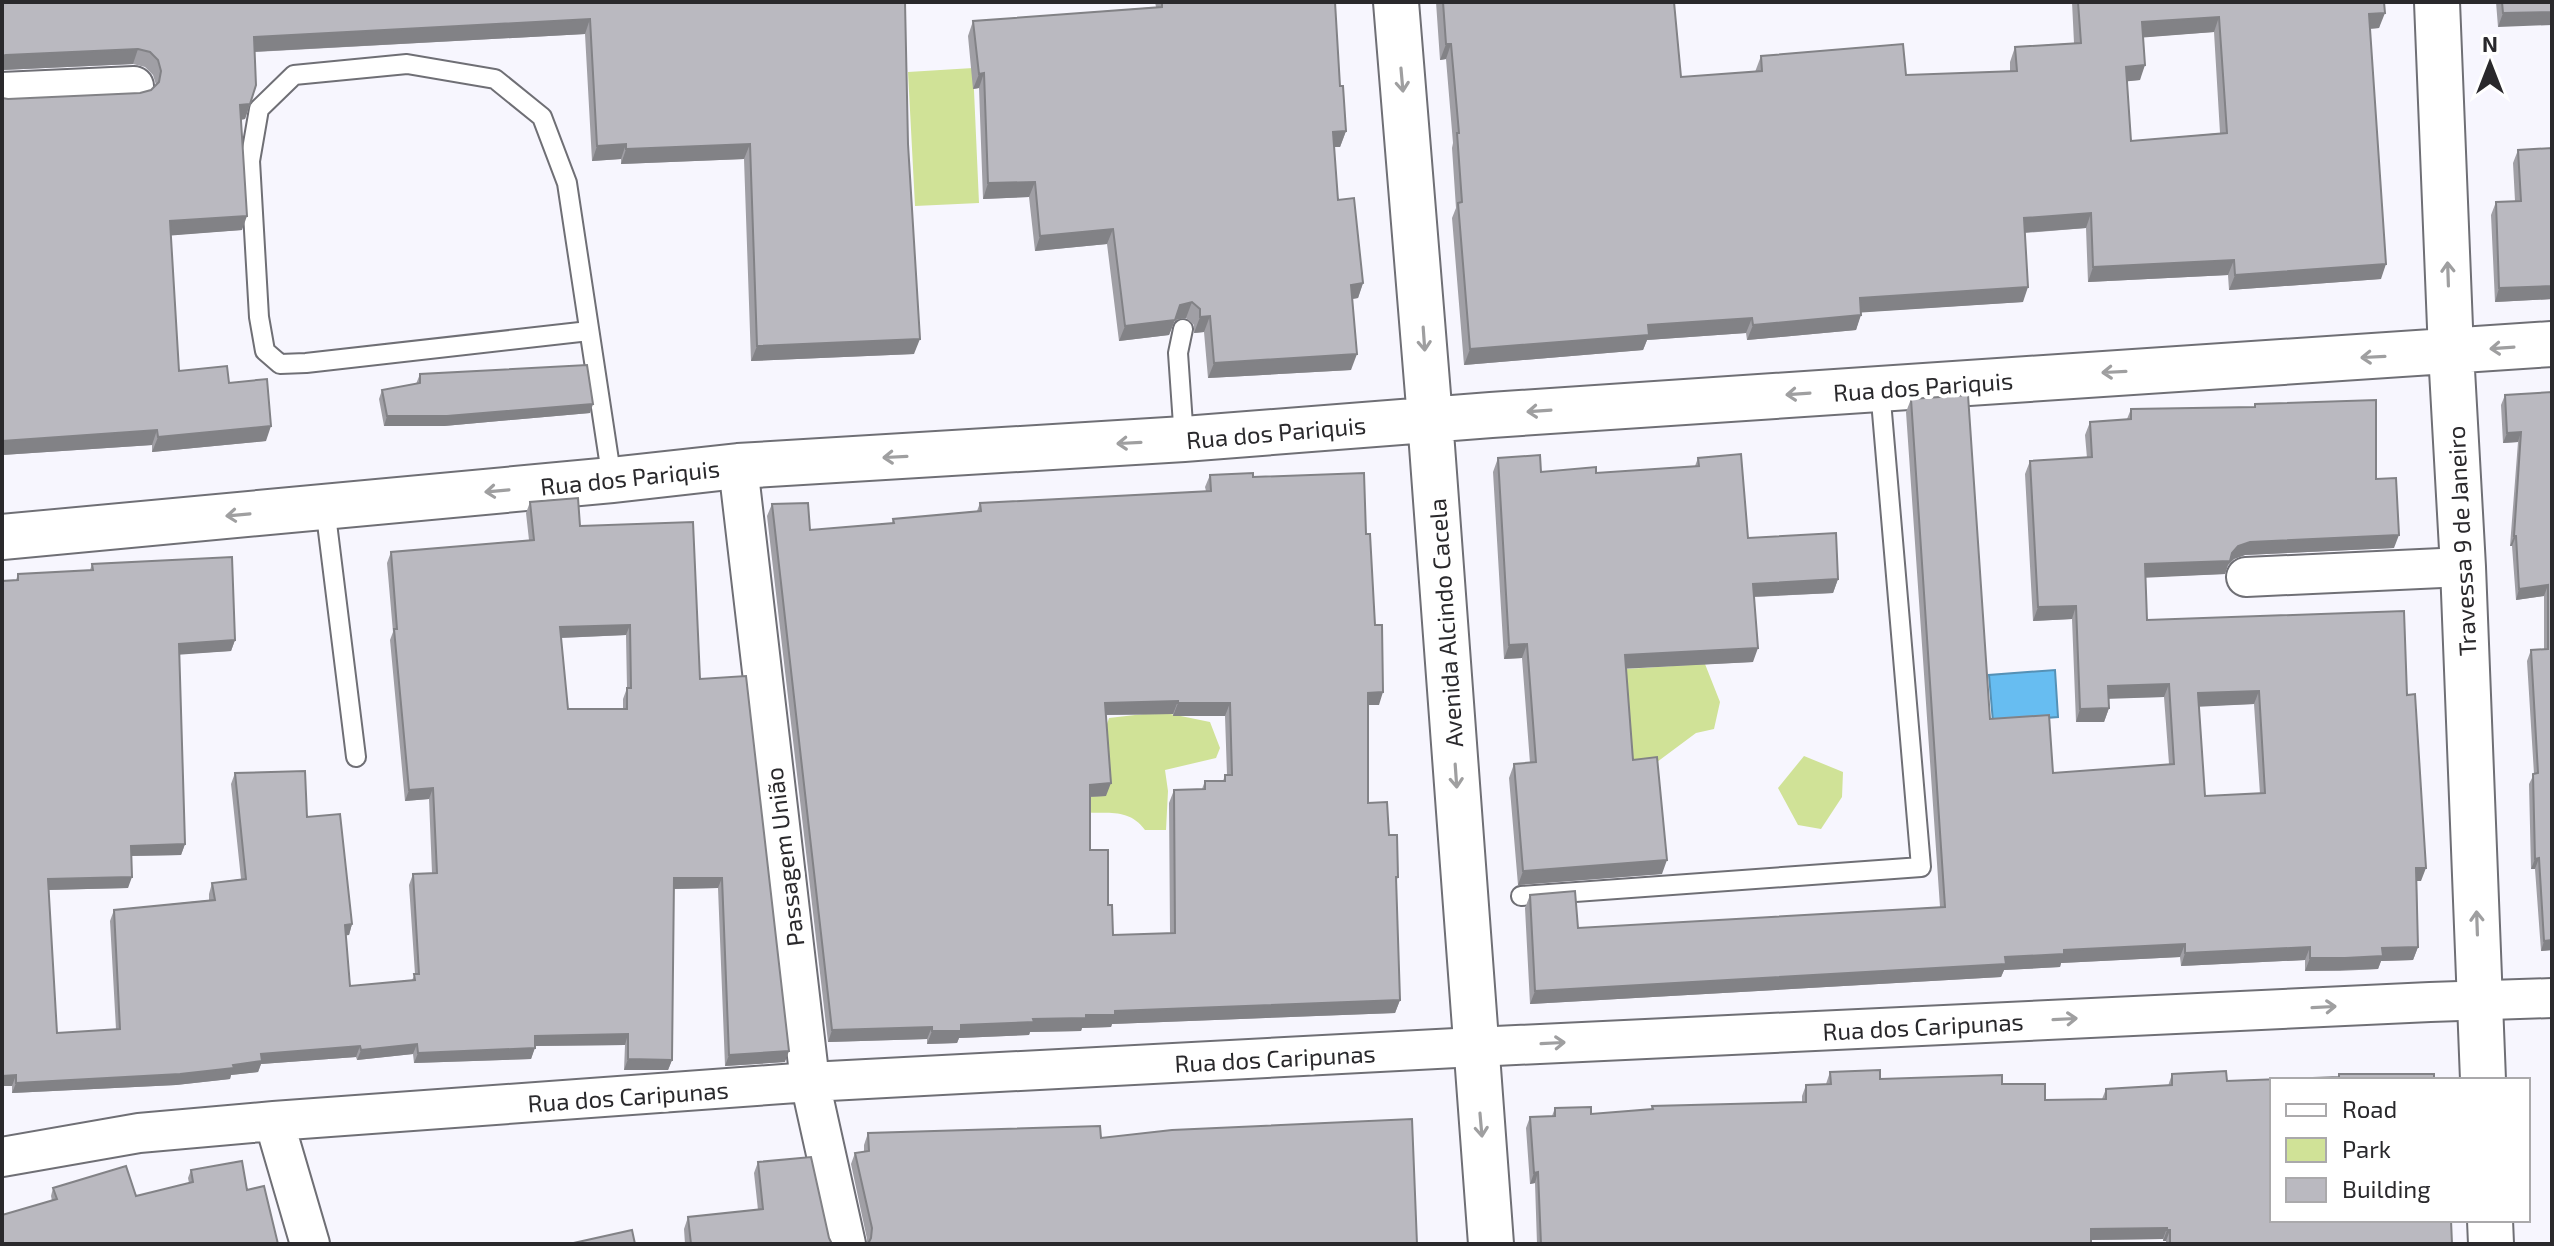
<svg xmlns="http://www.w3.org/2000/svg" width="2554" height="1246" font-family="'Exo 2',sans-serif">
<rect width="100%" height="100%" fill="#f7f6fe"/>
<!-- green -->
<path fill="#d0e297" d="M973,68L979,203L915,206L908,72Z
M1705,664L1720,702L1714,729L1696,733L1657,762L1627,769L1626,669Z
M1161,712L1210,722L1220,748L1216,758L1165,770L1168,791L1166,830H1145C1128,806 1104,815 1078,812L1109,718Z
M1804,756L1843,772L1842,797L1821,829L1798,825L1778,788Z"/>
<!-- water -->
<path fill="#67bdf1" stroke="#5591b6" stroke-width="2" d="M2055,670L2058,717L1993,722L1989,675Z"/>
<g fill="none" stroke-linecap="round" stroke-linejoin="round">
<!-- lane casing -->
<g stroke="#6f6f75" stroke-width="22">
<path id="lane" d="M1183,329L1178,353L1184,439
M589,331L306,363L280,364L265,351L259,317L250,161L259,109L294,75L407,64L495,79L542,117L567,183L612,480
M325,507L356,757
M1521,896L1921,867L1880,389"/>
</g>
<!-- street casing -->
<g stroke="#6f6f75" stroke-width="42">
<path id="street" d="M2,92L134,86
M738,466L810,1082L846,1244
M2246,577L2463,567
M274,1121L310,1244
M2,1157L139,1133L274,1121L810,1082L1475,1047L2430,1002L2552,998"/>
</g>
<!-- secondary casing -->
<g stroke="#6f6f75" stroke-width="48">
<path id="secondary" d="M1396,2L1430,419L1491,1244
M2437,2L2451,352L2463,567L2483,1080
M2,537L612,480L738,466L1184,439L1491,415L2552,344
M2490,1220L2491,1244"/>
</g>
<!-- lane -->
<use href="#lane" stroke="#fff" stroke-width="18"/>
<!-- street -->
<use href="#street" stroke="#fff" stroke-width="38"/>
<!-- secondary -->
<use href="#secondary" stroke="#fff" stroke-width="44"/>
</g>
<!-- wall -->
<path fill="#a09fa5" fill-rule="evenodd" d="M2,2H905L908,144L914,354L751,361L744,159L621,164V159L592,161L585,34L255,52L250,104L245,119L241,120L242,230L171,235L179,371L229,383L266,441L152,452V445L2,455V98L8,99L140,93L151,90L156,85L153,75L145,67L133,64L2,70Z
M1155,2H1335L1340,86L1346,131L1340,147H1334L1338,200L1363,283L1358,298L1352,299L1351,370L1208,378L1204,332L1194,333V325L1186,318L1175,320L1169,335L1119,341L1107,244L1035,251L1029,197L983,199L979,88L973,89L968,36L973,21L1156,7Z
M1436,2H1674L1681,77L1755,72L1761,56L1906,75L2010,71V62L2015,47L2074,43L2072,2H2384L2379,28L2370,29L2381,279L2229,290L2228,275L2088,282L2086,228L2025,233L2023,302L1861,312L1856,330L1747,340L1746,333L1647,340L1643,350L1464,365L1452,218L1456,208L1452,148L1453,143L1446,59L1440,60ZM2214,32L2220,133L2131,141L2127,81L2140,80L2143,37Z
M2496,2H2552L2498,27Z
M2552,148V299L2495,302L2491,215L2496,202L2515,201L2513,163L2518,150Z
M420,374L590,413L444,426H384L379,399L382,390L416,384Z
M2552,392V950L2541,951L2535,869H2531L2529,784L2534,774L2527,661L2531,650L2544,649V596L2516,600L2512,546H2510L2518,442L2503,443L2501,405L2505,395Z
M1911,399L1990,719L2053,773L2169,764L2164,697L2109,698V708L2104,722H2076L2072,619L2033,621L2025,474L2030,461L2087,458L2085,435L2090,422L2127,419L2131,409L2254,407L2255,404L2376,479L2394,548L2245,555L2234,559L2228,565L2225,574L2145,577L2147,620L2407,695L2421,881H2417L2418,947L2413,960L2381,961L2378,969L2340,971H2305V960L2181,966L2180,957L2061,963L2060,967L2004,970L2001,977L1530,1004L1525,908L1530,895L1578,928L1940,907L1906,412ZM2254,704L2260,794L2205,796L2199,706Z
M1498,458L1541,472L1596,473L1695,466L1698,458L1748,538L1838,579L1833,593L1754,597L1753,662L1626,668L1633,760L1662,874L1518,885L1509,778L1514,764L1530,763L1522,658L1504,659L1493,472Z
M1210,475L1253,477L1366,534L1379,705H1368V803L1389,835L1398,877L1396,882L1400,1000L1395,1013L1112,1024L1111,1027L1082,1028L1081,1031L1030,1032L1029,1035L959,1038L957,1043L927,1044V1039L828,1042L767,516L772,504L810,530L892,523L893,519L977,511L980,503L1206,491L1205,487ZM1173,714V716H1225L1227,775H1225L1223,781H1205L1202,789L1174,790L1169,803L1170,933L1113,935L1108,905L1090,850V797L1106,796V715Z
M530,502L580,526L700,679L785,1062L725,1066L718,888L674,889L672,1060L668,1070H624L625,1045L535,1046L531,1059L414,1063L413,1054L357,1060L356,1057L261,1064L258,1072L231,1075L230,1079L176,1085L12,1093L16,580L18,574L90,570L92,564L235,640L231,651L179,654L185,844L181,855L131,856L128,888L48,890L57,1033L116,1029L110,921L114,910L209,900V894L212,883L241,879L231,784L235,773L307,817L352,924L349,935H346L350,986L412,980L415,974L409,885L413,874L432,873L429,799L405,801L390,640L393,632L387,563L391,552L529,540L526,513ZM626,635L627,688L623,699V709H568L561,638Z
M1830,1072L1880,1079L2002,1084L2045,1100L2102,1099L2106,1089L2168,1086L2172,1074L2227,1081L2338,1077L2339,1074H2434L2272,1080L2452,1244H2166V1241H2163V1239L2091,1240V1244H1537L1535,1183L1530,1184L1526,1128L1530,1117L1552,1116L1555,1108L1591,1114L1651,1109L1652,1106L1802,1102V1096L1806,1085L1826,1084Z
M868,1133L1101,1138L1417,1244H867V1239L851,1164L855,1153L864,1152V1145Z
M242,1161L247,1190L264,1186L278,1244H2V1215L52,1201L51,1196L53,1188L126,1166L136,1196L189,1183L188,1178L191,1170Z
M758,1162L829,1238L832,1244H685L684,1229L688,1217L758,1210L754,1173Z"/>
<!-- shaded-wall -->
<path fill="#828286" d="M2552,12V25L2498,27L2503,13Z
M2385,13L2379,28L2364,29L2369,14Z
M2219,17L2214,32L2137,38L2142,22Z
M590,19L585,34L249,52L254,37Z
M1446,44H1451L1446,59L1440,60Z
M138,49L133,64L2,70V56L6,55Z
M2145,65L2140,80L2121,82L2126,67Z
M984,73L979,88L973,89L979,74Z
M250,104L245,119L234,120L240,105Z
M1346,131L1340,147H1327L1333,132Z
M626,144L621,159L592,161L597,146Z
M750,144L744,159L621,164L626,149Z
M1035,182L1029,197L983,199L988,183Z
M2091,213L2086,228L2018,233L2024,218Z
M247,216L242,230L165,236L170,221Z
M1113,229L1107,244L1035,251L1040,236Z
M2234,260L2228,275L2088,282L2093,267Z
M2386,264L2381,279L2229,290L2235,275Z
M1363,283L1358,298L1345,300L1351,285Z
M2552,286V299L2495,302L2499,288Z
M2028,287L2023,302L1854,313L1860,298Z
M1192,302L1186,318L1175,320L1169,335L1119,341L1125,326L1180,305Z
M1861,315L1856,330L1747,340L1753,325Z
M1210,316L1204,332L1194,333L1200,317Z
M1752,318L1746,333L1647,340L1643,350L1464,365L1470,349L1648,325Z
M920,339L914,354L751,361L757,346Z
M1357,354L1351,370L1208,378L1214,363Z
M593,404L590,413L444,426H384L387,416Z
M271,426L266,441L152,452L158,437Z
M157,430L152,445L2,455V441Z
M2521,432L2518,442L2503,443L2507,433Z
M2399,535L2394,548L2245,555L2234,559L2228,565L2225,574L2140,578L2145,564L2232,553L2238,546L2250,542Z
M2514,536H2516L2512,546H2510Z
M1838,579L1833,593L1747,597L1753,584Z
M2548,585L2544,596L2516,600L2519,589Z
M2076,606L2072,619L2033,621L2038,607Z
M630,625L626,635L556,638L560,627Z
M235,640L231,651L175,655L179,644Z
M1527,644L1522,658L1504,659L1509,645Z
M1758,648L1753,662L1620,669L1625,655Z
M2169,684L2164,697L2104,699L2108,686Z
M2259,691L2254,704L2194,707L2198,693Z
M1383,692L1379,705H1363L1368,693Z
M1178,701L1173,714L1100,715L1105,703Z
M1178,703H1230L1225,716H1173Z
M2109,708L2104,722H2076L2080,709Z
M1111,783L1106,796L1085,797L1090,785Z
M433,788L429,799L405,801L409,790Z
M185,844L181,855L127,856L131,846Z
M2539,858L2535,869H2531L2535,859Z
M1667,860L1662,874L1518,885L1523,871Z
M2416,868H2426L2421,881H2412Z
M132,877L128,888L44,890L48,879Z
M674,878H722L718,888L670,889Z
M352,924L349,935L341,936L345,925Z
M2552,940V950L2541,951L2544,941Z
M2185,944L2180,957L2061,963L2060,967L2004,970L2001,977L1530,1004L1535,991L2005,957L2064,950Z
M2310,947L2305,960L2181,966L2185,953Z
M2418,947L2413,960L2381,961L2378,969L2305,971L2310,958L2382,948Z
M1400,1000L1395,1013L1112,1024L1111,1027L1082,1028L1081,1031L1030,1032L1029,1035L959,1038L957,1043L927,1044L932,1031L961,1025L1086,1015L1115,1011Z
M932,1027L927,1039L828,1042L832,1030Z
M628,1034L625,1045L531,1046L535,1036Z
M417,1044L413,1054L357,1060L361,1050Z
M360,1046L356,1057L261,1064L258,1072L231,1075L230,1079L176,1085L12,1093L16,1083L261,1054Z
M535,1048L531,1059L414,1063L418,1053Z
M789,1051L785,1062L725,1066L729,1055Z
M628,1059L672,1060L668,1070H624Z
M16,1075L12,1086H2V1076Z
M1538,1172L1535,1183L1530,1184L1534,1173Z
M2167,1228L2163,1239L2087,1240L2091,1229Z
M2167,1230H2170L2166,1241H2163Z"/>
<!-- building -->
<path fill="#bab9c0" stroke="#828286" stroke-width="2" fill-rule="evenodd" d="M2,2H905L908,144L920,339L757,346L750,144L626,149V144L597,146L590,19L254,37L256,85L250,104L240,105L247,216L170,221L179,371L227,366L229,383L267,379L271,426L158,437L157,430L2,441V98L8,99L140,93L151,90L159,82L161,71L158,60L150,52L138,49L6,55L2,56Z
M1162,2H1335L1340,86H1343L1346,131L1333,132L1338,200L1354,198L1363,283L1351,285L1357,354L1214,363L1210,316L1200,317V309L1192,302L1180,305L1175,320L1125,326L1113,229L1040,236L1035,182L988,183L984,73L979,74L973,21L1162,7Z
M1443,2H1674L1681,77L1762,71L1761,56L1903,44L1906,75L2017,71L2015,47L2081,43L2078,2H2384L2385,13L2369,14L2386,264L2235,275L2234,260L2093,267L2091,213L2024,218L2028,287L1860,298L1861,315L1753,325L1752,318L1648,325L1649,335L1470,349L1458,203L1462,202L1457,133H1459L1451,44H1446ZM2219,17L2227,133L2131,141L2126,67L2145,65L2142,22Z
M2502,2H2552V12L2503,13Z
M2552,148V286L2499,288L2496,202L2521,201L2518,150Z
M587,365L593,404L447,416H387L382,390L420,383V374Z
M2552,392V940L2544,941L2539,858L2535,859L2533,774L2538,773L2531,650L2548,649V585L2519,589L2516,536H2514L2521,432L2507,433L2505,395Z
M1968,395L1990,719L2049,715L2053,773L2174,764L2169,684L2108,686L2109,708L2080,709L2076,606L2038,607L2030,461L2092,457L2090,422L2131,419V409L2255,407V404L2376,400V479L2396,478L2399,535L2250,542L2238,546L2232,553L2230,561L2145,564L2147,620L2404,611L2407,695L2415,694L2426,868H2416L2418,947L2382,948L2383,956L2345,958H2310V947L2185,953V944L2064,950V954L2005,957L2006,964L1535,991L1530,895L1575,891L1578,928L1945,907L1911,399ZM2259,691L2265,793L2205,796L2198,693Z
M1741,454L1748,538L1836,533L1838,579L1753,584L1758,648L1625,655L1633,760L1657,757L1667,860L1523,871L1514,764L1536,762L1527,644L1509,645L1498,458L1540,455L1541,472L1596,467V473L1699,466L1698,458Z
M1253,473V477L1364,473L1366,534H1370L1375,625H1382L1383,692L1368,693V803L1387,802L1389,835H1397L1398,877H1396L1400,1000L1115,1011V1015H1086V1018L1033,1019L1034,1022L961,1025V1031H932V1027L832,1030L772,504L808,503L810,530L894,523L893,519L981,511L980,503L1211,491L1210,475ZM1178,701V703H1230L1232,775H1225V781H1205V789L1174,790L1175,933L1113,935L1112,905H1108V850H1090V785L1111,783L1105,703Z
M578,498L580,526L693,522L700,679L746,676L789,1051L729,1055L722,878H674L672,1060L628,1059V1034L535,1036V1048L418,1053L417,1044L361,1050L360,1046L261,1054L262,1061L233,1065L234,1068L180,1074L16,1083V1075L2,1076V581L18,580V574L93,570L92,564L232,557L235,640L179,644L185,844L131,846L132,877L48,879L57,1033L120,1029L114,910L215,900L212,883L246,879L235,773L305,771L307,817L340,814L352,924L345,925L350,986L415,980L414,974H419L413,874L437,873L433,788L409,790L394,629H397L391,552L534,540L530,502ZM630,625L631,688H627V709H568L560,627Z
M1880,1070V1079L2002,1075V1084H2045V1100L2106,1099V1089L2172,1085V1074L2226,1071L2227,1081L2339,1077V1074H2434V1080H2272V1220H2451L2452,1244H2170V1230H2167V1228L2091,1229V1244H1541L1538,1172L1534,1173L1530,1117L1555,1116V1108L1591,1107V1114L1653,1109L1652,1106L1806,1102V1085L1831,1084L1830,1072Z
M1412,1119L1417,1244H868L871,1238L872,1228L855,1153L869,1151L868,1133L1100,1126L1101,1138L1172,1130Z
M811,1157L829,1238L832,1244H691L688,1217L763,1209L758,1162Z
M242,1161L247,1190L264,1186L278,1244H2V1215L57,1199L53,1188L126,1166L136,1196L193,1182L191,1170Z
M632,1230L635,1244H569Z"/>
<!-- one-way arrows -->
<defs><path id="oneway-shaft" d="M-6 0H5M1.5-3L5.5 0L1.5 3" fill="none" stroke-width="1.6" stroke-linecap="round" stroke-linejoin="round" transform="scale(2)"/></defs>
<g stroke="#9f9fa0">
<use href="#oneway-shaft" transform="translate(1402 80) rotate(85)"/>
<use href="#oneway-shaft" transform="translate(2448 274) rotate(-92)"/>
<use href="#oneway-shaft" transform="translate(1424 339) rotate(86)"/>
<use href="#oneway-shaft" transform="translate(2502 348) rotate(176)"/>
<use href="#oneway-shaft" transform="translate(2373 357) rotate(177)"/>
<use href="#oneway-shaft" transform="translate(2114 372) rotate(177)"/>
<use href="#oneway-shaft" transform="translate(1798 394) rotate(176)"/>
<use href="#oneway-shaft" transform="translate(1539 411) rotate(176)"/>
<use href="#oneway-shaft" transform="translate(1129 443) rotate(177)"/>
<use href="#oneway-shaft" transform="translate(895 457) rotate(177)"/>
<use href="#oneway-shaft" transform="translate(497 491) rotate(175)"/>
<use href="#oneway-shaft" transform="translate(238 515) rotate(175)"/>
<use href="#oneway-shaft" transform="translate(1456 776) rotate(86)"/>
<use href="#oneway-shaft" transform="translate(2477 923) rotate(-92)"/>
<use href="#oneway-shaft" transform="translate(2324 1007) rotate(-3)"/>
<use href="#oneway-shaft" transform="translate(2065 1019) rotate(-3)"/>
<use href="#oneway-shaft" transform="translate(1553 1043) rotate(-3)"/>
<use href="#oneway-shaft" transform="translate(1481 1125) rotate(85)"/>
</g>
<g text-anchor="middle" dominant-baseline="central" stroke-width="8" stroke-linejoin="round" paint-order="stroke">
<!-- street labels -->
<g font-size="24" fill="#2a292c" stroke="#fff">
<text transform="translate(1923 386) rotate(-4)">Rua dos Pariquis</text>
<text transform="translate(1276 432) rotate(-5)">Rua dos Pariquis</text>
<text transform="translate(630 477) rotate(-6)">Rua dos Pariquis</text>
<text transform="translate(2461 541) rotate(-93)">Travessa 9 de Janeiro</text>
<text transform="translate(1445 623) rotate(-94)">Avenida Alcindo Cacela</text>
<text transform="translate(784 857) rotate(-97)">Passagem União</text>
<text transform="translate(1923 1026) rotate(-3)">Rua dos Caripunas</text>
<text transform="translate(1275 1058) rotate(-3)">Rua dos Caripunas</text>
<text transform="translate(628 1096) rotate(-4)">Rua dos Caripunas</text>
</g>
</g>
<!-- border -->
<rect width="2554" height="1246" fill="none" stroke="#2a292c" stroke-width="8"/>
<!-- legend -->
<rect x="2270" y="1078" width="260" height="144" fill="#ffffff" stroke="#aaa9ab" stroke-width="2"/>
<rect x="2286" y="1104" width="40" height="12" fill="#ffffff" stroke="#aaa9ab" stroke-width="2"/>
<text x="2342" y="1118" font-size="24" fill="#2a292c">Road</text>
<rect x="2286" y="1138" width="40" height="24" fill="#d0e297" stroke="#aaa9ab" stroke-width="2"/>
<text x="2342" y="1158" font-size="24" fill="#2a292c">Park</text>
<rect x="2286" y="1178" width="40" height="24" fill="#bab9c0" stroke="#aaa9ab" stroke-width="2"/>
<text x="2342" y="1198" font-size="24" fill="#2a292c">Building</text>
<!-- north arrow -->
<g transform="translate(2490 64)" stroke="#ffffff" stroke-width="6" paint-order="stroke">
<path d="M0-6L14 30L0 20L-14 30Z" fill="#2a292c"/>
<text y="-12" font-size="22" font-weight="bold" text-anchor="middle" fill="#2a292c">N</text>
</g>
</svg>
